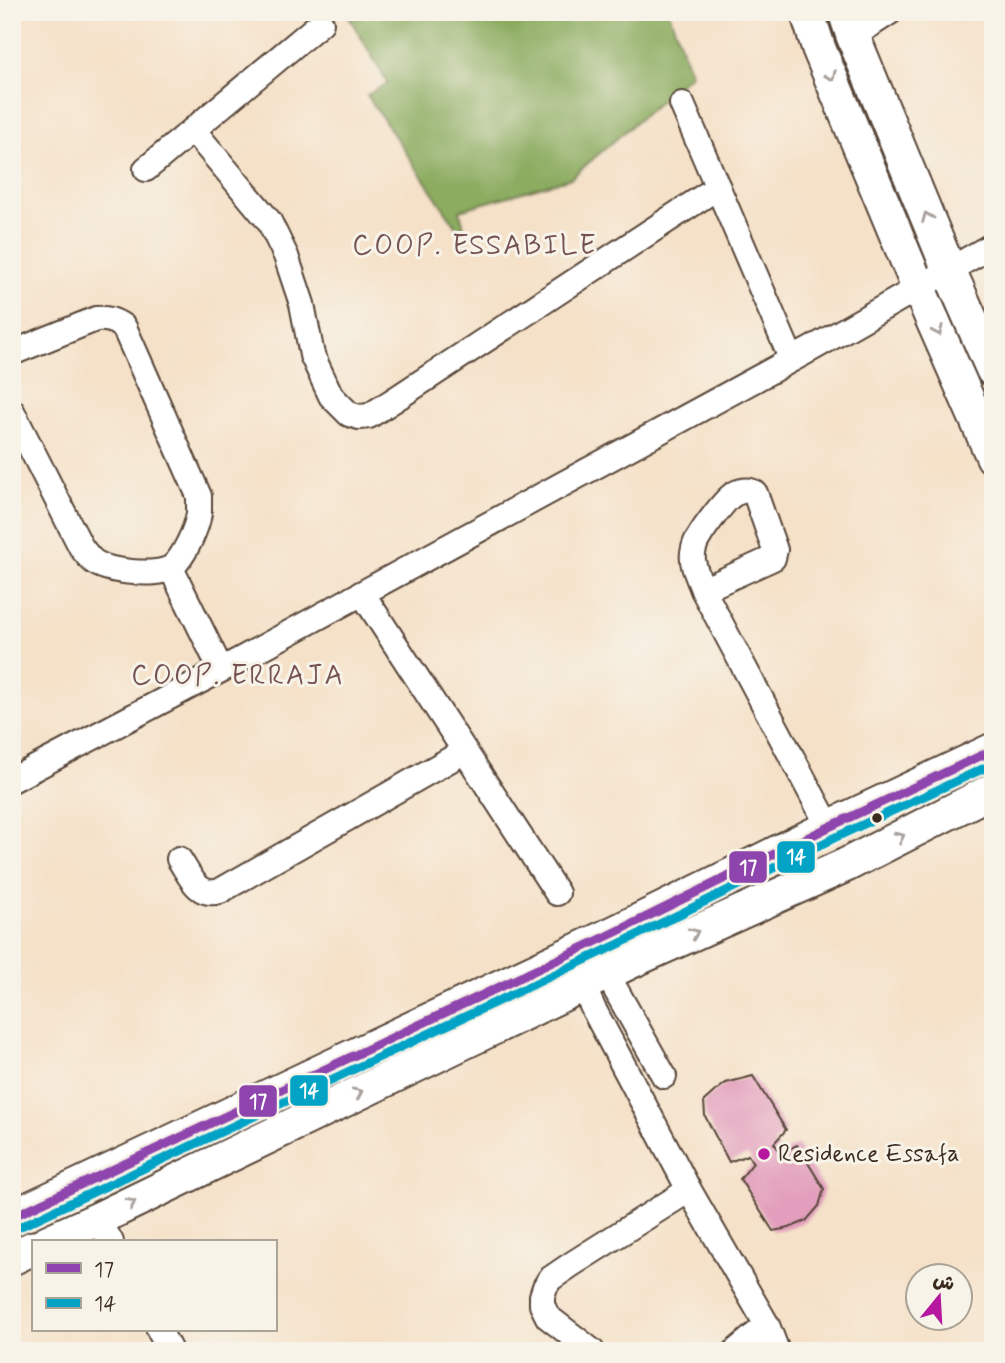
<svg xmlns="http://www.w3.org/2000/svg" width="1005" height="1363" font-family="Mynerve,'Playpen Sans Arabic',sans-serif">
<rect width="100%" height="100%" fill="#f7f3e8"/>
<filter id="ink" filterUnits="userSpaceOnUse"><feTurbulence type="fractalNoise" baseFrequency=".0143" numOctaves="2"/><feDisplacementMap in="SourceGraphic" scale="14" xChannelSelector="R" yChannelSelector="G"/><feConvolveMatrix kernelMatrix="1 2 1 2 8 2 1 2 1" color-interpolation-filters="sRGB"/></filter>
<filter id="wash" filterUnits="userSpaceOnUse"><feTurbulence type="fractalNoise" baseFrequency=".00686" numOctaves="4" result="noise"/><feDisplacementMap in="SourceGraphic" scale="28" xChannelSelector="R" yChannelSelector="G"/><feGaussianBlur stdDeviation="1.57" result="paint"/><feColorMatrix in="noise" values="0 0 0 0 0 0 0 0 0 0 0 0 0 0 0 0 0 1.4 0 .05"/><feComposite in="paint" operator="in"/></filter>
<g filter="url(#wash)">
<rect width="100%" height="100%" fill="#f5e1c8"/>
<!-- forest -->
<path fill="#8cac60" stroke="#646b3f" stroke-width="2" d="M346,12H669L691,74L571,178L460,210L467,243L367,95L388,83Z"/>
<g id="blocks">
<!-- building -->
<path fill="#e29ebc" d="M753,1076L786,1130L774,1143L781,1153L797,1145L824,1189L819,1206L806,1221L789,1228L773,1231L740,1179L753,1163L748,1155L729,1162L705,1116L704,1101L714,1092L726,1083Z"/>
</g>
</g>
<g filter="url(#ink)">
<use href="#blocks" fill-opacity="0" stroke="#574538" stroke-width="2"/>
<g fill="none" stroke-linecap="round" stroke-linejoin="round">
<!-- minor casing -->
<g stroke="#574538" stroke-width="28">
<path id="minor" d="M853,36L890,12
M682,104L791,358
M193,130L269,221L286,256L302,304L312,355L331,396L349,414L359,417L369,416L397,398L718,187
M146,169L321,23
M12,353L96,319C107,318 114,320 124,327L199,496C199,501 199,507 199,513C197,528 184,557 172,567C158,577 111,572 96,563C90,560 85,552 81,547L12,411
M171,568L221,670
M703,590L773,558L775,550L755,493C748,489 742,490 734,494C726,498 704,528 699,537C696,541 694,547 693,553C691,565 699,578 703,590L829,827
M362,593L557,893
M12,780L221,670L813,348L993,245
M179,859C190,875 197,898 220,891L465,751
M607,974L664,1076
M583,986L593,1008L689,1190L767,1325L777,1351
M98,1219L111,1242
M159,1330L170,1351
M592,1351L548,1317L542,1305V1296L545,1287L550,1279L572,1264L689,1190
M736,1351L767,1325"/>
</g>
<!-- secondary casing -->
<g stroke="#574538" stroke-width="37">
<path id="secondary" d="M807,12L819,49L918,287L993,457
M845,12L853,36L949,270L993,370
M12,1217L616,932L829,827L993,750
M47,1242L98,1219L632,961L846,865L993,790
M12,1258L33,1248"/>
</g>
<!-- minor -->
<use href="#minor" stroke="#fff" stroke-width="24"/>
<!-- secondary -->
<use href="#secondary" stroke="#fff" stroke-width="33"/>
<!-- bus-1 casing -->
<g stroke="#f7f3e8" stroke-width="14">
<path id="bus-1" d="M12,1217L616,932L829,827L993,750"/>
</g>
<!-- bus-2 casing -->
<g stroke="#f7f3e8" stroke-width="14">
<path id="bus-2" d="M17,1228L621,943L834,838L993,764"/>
</g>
<!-- bus-1 -->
<use href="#bus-1" stroke="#8e44ad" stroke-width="9"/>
<!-- bus-2 -->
<use href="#bus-2" stroke="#03a3c5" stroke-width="9"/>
</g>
<!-- one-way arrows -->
<defs><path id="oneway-chevron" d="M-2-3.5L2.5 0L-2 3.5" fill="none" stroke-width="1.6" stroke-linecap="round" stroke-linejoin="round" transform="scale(1.75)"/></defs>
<g stroke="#a79f9a">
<use href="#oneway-chevron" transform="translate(831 76) rotate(67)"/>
<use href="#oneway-chevron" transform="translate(927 217) rotate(-112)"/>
<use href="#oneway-chevron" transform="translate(938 331) rotate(66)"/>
<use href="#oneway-chevron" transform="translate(900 837) rotate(-27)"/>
<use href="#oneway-chevron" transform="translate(694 933) rotate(-24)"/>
<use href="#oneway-chevron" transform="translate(358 1093) rotate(-25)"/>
<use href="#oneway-chevron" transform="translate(131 1203) rotate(-26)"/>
</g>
</g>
<!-- markers -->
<circle fill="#3b2a1e" stroke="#f7f3e8" stroke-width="2.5" cx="877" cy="818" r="6"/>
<circle fill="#b5179e" stroke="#f7f3e8" stroke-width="2.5" cx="764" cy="1154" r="7"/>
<g text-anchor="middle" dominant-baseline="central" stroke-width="6" stroke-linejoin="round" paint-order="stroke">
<!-- poi labels -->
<g font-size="24" fill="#3b2a1e" stroke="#f7f3e8" text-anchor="start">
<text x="778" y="1154">Residence Essafa</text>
</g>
<!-- quarter labels -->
<g font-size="28" letter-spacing="2" fill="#755355" stroke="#f7f3e8">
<text x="475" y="246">COOP. ESSABILE</text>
<text x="238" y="676">COOP. ERRAJA</text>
</g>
</g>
<g stroke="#f7f3e8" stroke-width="2.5">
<rect x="776" y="840" width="40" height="34" rx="7" fill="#03a3c5"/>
<rect x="728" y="850" width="40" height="34" rx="7" fill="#8e44ad"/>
<rect x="289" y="1074" width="40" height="33" rx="7" fill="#03a3c5"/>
<rect x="238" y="1084" width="40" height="34" rx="7" fill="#8e44ad"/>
</g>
<g font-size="19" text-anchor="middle" font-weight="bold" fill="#fff">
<text x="796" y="863">14</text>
<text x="748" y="874">17</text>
<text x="309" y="1097">14</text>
<text x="258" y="1108">17</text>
</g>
<!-- margin -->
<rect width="1005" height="1363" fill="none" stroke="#f7f3e8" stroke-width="42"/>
<!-- legend -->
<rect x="32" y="1240" width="245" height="91" fill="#f7f3e8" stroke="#aca397" stroke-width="2"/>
<rect x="46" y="1263" width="35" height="10" fill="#8e44ad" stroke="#aca397" stroke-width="2"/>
<text x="94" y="1276" font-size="21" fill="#3b2a1e">17</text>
<rect x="46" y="1298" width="35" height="10" fill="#03a3c5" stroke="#aca397" stroke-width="2"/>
<text x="94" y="1310" font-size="21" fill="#3b2a1e">14</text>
<!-- north arrow -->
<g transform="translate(939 1297) rotate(18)"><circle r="33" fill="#f7f3e8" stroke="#aca397" stroke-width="2"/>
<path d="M0-5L12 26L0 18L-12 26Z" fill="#b5179e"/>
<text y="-10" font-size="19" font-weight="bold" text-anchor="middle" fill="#3b2a1e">ش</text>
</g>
</svg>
